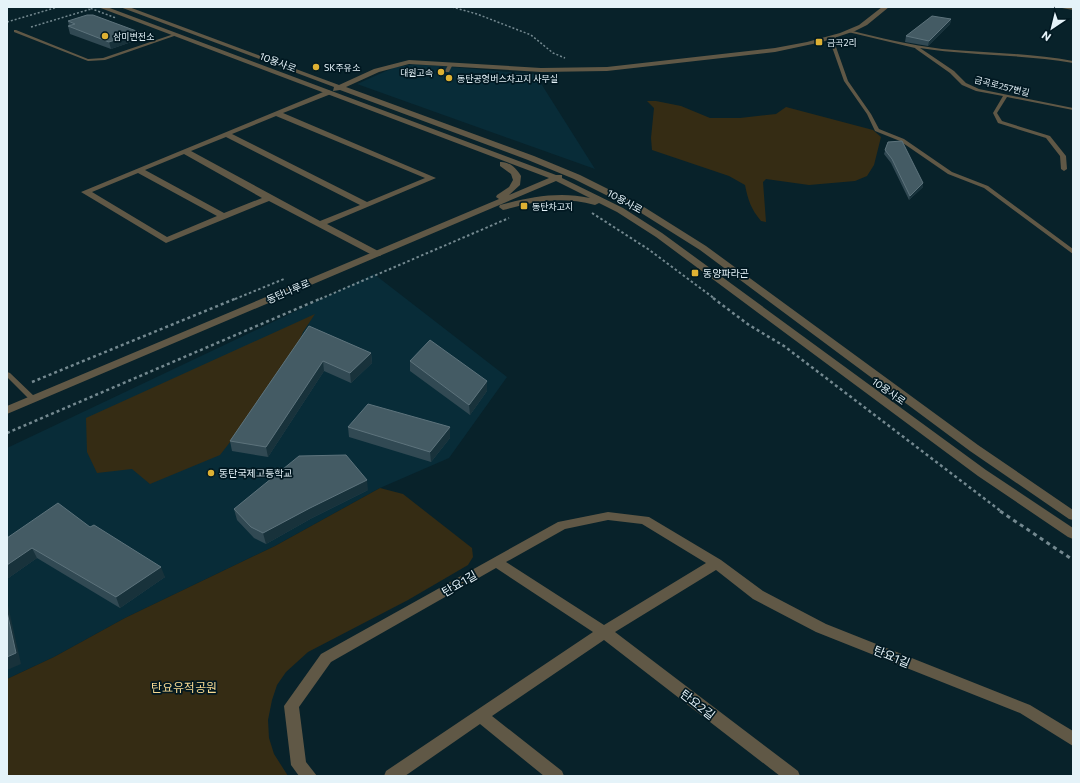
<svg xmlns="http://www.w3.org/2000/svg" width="1080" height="783" font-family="Commissioner,'Noto Sans KR',sans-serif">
<rect width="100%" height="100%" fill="#08222a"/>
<!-- built -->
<path fill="#082c38" d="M416,64L535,74L595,169L357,84L395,67Z
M374,274L507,377L449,458L380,488L275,546L125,618L54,657L7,679V448Z"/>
<!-- green -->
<path fill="#352c14" d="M647,101H656L681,106L710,118H740L776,114L786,107L873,130L881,137L874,165L867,176L855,181L809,185L766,179L763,182L766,222L761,221C751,209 748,200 745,185L729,176L652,150L651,138L654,108Z
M315,314L303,332L287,369L220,455L150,484L132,469L97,473L87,452L86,418Z
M380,488L403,494L472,548L473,557L468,565L408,600L308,652L286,672L277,685L272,700L268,720L269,738L274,754L288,776H7V679L54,657L125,618L275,546Z"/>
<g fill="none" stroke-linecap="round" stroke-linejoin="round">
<!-- path-far3 -->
<path stroke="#748990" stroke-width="1.5" stroke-dasharray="2 2" stroke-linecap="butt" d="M452,7L477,14L531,35L553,53L565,58
M7,22L58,7
M31,27L91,9"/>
<!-- path-far2 -->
<path stroke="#748990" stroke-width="2" stroke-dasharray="2.5 2.5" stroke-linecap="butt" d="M592,213L648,249L715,299
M235,299L284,279
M320,299L509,218"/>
<!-- path-far1 -->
<path stroke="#748990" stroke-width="2.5" stroke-dasharray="3 3" stroke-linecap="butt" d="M713,298L749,325L784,346L1002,512
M32,382L237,298
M7,433L322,298"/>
<!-- path -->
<path stroke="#748990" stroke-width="3" stroke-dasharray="4 4" stroke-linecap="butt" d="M1000,511L1073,560"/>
<!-- service -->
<path fill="#605846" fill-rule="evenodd" d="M1061,7L1073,8V10L1062,8Z
M14,30H16L88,59L103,58L174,34L177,35L105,60L88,61L14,32Z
M849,30C880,38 910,45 942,49C986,53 1030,53 1073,61V63C1023,54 971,56 920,48L954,71L966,83L979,89L1073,108V110L1007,97L997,113L1002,121L1050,136L1066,156L1067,169L1064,171L1061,169L1060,156L1046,138L998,123L993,113L1003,96L976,91L962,85L950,73L916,49L915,48L848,32L847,31Z
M833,35L836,36V47L848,81L871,114L879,129L904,139L952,172L988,186L1073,249V254L984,188L948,174L900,141L875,131L867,114L844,81L832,47Z
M449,63L453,64L449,72H445V71Z
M7,372L10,373L35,397L37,399L35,401H31L7,377Z"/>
<!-- minor -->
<path fill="#605846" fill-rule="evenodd" d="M328,90L332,92L331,94L283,113L436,178L327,224L380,252L382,254L380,256H374L269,201L166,243L81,192ZM276,116L425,178L367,202L232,134ZM226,137L360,205L320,221L191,151ZM184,154L262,198L224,213L145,170ZM138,173L217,216L167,237L92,192Z
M608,512L649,517L721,560L763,591L826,624L1030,705L1073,731V746L1020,713L816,632L753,599L716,570L615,632L798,771L800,776H780L604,640L492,716L562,771L564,776H544L480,724L405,776H384L386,771L593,632L496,568L331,662L299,707L306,762L317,776H299L291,765L284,706L321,654L558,522ZM608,520L642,524L706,563L604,625L506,562L565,529Z"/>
<!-- tertiary -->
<path fill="#605846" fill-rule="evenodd" d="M98,7H107L556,175H562V178L623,208L662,233L986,470L1073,528V539L1068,537L978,476L656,237L617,212L599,203L595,205C560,196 537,201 503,210L499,207L500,205C530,197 559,191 590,198L556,181L7,414V406L499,199L496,197L497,195L509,187L513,180L511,174L500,166V162C509,161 517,169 521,176L520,185L509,195L549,178Z
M120,7H129L339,85L374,69L409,60L541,68L607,67L775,48L807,42L840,33L859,25L882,7H889L867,25L855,31L822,42L775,52L607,71L541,72L409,64L379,72L346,87L534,156L580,175L644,207L706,246L978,445L1073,510V520L1069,519L970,451L700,250L638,211L574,179L528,160L340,90L333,91L334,87Z"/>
<!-- path-bridge -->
<path stroke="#748990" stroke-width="1.5" stroke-dasharray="2 2" stroke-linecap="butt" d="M87,7L116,18"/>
</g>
<!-- wall -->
<path fill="#314953" d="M951,19L950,24L928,46L905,42L906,36Z
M68,21L139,32L140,39L111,49L70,34L68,26H69Z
M888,142L923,183V187L909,200L891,163L884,154Z
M309,326L371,353L372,363L351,383L324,371L268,457L232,451L230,441Z
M410,361L487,381V391L470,415L410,371Z
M348,427H450V438L431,462L349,437Z
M368,490L312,518L266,544L254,538L237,520L234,509Z
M90,527L165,577L120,608L37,558L7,579V538Z"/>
<!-- shaded-wall -->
<path fill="#18323b" d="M951,19L950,24L928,46L929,41Z
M139,32L140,39L111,49L109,42Z
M923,183V187L909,200L910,196Z
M371,353L372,363L351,383L350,373Z
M323,361L324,371L268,457L266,447Z
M487,381V391L470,415L469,405Z
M450,427V438L431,462L430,452Z
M367,480L368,490L312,518L266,544L263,533L310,508Z
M32,548L37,558L7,579V565Z
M161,567L165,577L120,608L116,597Z
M7,601L21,664L7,670Z"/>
<!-- building -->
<path fill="#445b64" stroke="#5d737c" d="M87,15H93L139,32L109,42L68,26L75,24L68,21Z
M932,16L951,19L929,41L906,36Z
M902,141L923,183L910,196L892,159L885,150L888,142Z
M309,326L371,353L350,373L323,361L266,447L230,441Z
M430,340L487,381L469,405L410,361Z
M368,404L450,427L430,452L348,427Z
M346,455L367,480L310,508L263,533L251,527L234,509L299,456Z
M58,503L90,527L94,525L161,567L116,597L32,548L7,565V538Z
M7,612L16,653L7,657Z"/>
<!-- markers -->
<g fill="#deb133" stroke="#011821" stroke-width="1.5">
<circle cx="105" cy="36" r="4"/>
<rect x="815" y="38" width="8" height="8" rx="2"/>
<circle cx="316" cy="67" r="4"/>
<circle cx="441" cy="72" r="4"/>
<circle cx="449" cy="78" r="4"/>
<rect x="520" y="202" width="8" height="8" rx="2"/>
<rect x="691" y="269" width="8" height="8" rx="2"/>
<circle cx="211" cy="473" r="4"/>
</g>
<g text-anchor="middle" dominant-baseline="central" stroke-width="3.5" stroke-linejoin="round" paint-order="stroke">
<!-- far-poi labels -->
<g font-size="9" fill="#e5f3f9" stroke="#011821" text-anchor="start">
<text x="113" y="36">삼미변전소</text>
<text x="827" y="42">금곡2리</text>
<text x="324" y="67">SK주유소</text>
<text x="433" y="72" text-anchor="end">대원고속</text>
<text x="457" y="78">동탄공영버스차고지 사무실</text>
<text x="532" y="206">동탄차고지</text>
</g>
<!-- far-street labels -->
<g font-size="9" fill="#e5f3f9" stroke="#011821">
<text transform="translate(1002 86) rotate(14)">금곡로257번길</text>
</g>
<!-- street labels -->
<g font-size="10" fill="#e5f3f9" stroke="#011821">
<text transform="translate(278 62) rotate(21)">10용사로</text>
<text transform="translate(625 201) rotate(29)">10용사로</text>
<text transform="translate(288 291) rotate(-23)">동탄나루로</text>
<text transform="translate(889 391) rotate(36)">10용사로</text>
</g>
<!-- poi labels -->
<g font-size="10" fill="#e5f3f9" stroke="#011821" text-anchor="start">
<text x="703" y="273">동양파라곤</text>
<text x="219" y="473">동탄국제고등학교</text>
</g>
<!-- near-street labels -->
<g font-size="12" fill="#e5f3f9" stroke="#011821">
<text transform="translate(459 583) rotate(-30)">탄요1길</text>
<text transform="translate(892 656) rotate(22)">탄요1길</text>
<text transform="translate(698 704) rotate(38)">탄요2길</text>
</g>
<!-- near-park labels -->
<g font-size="12" fill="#f7d991" stroke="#011821">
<text x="184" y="687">탄요유적공원</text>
</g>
</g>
<!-- border -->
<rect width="1080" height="783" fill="none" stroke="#e5f3f9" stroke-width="16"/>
<!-- north arrow -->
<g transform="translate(1052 28) rotate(215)" stroke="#011821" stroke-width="3" paint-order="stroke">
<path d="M0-3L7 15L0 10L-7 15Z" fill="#e5f3f9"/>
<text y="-6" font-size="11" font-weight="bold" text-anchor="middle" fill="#e5f3f9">N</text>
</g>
</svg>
